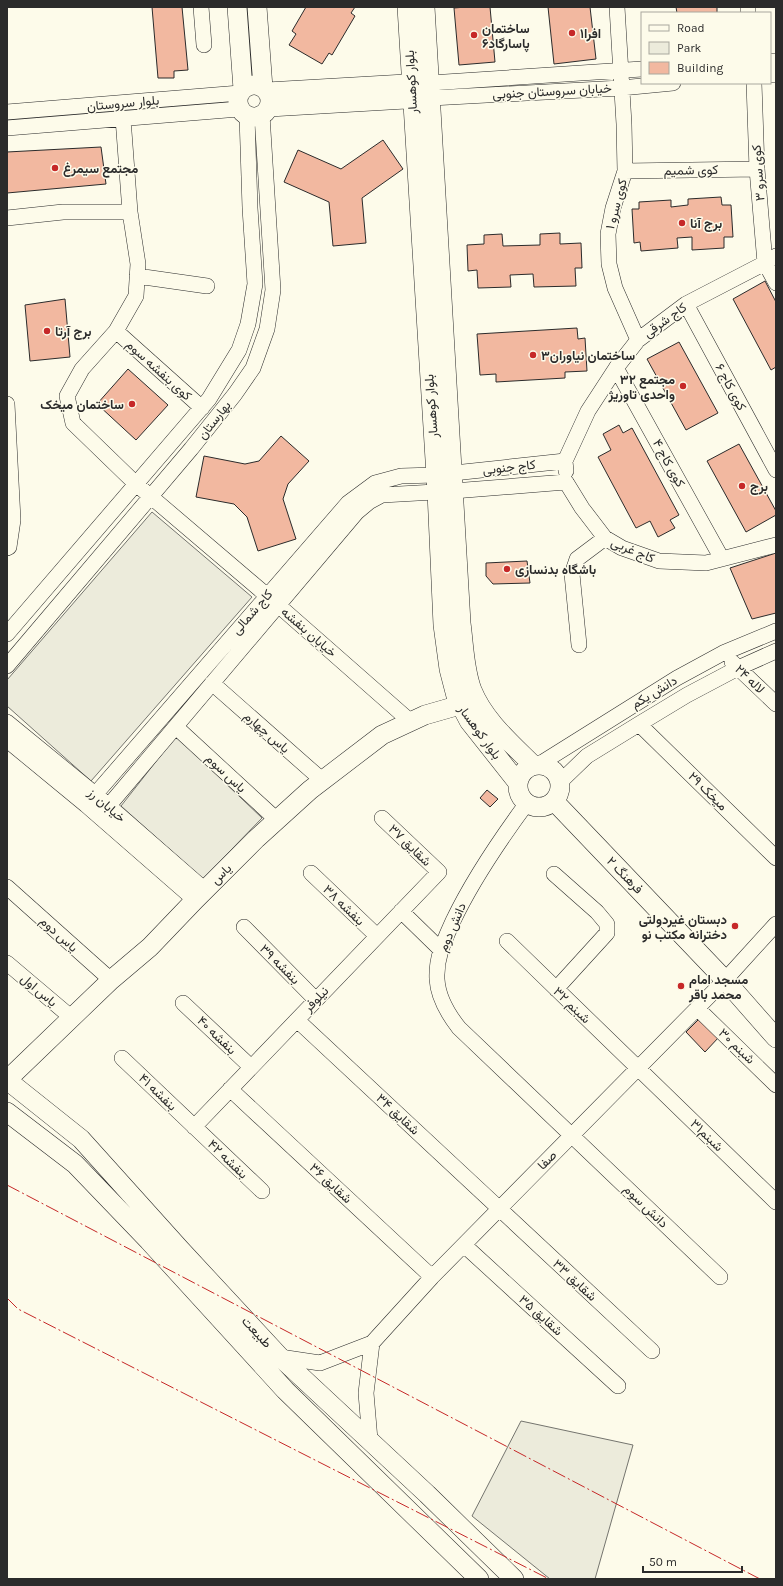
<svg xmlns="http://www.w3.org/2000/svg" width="783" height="1586" font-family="Karla,Vazirmatn,sans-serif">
<rect width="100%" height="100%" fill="#fdfbea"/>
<!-- green -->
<path fill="#ecebdb" stroke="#74746e" d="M152,512L252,597L91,781L7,706V680Z
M176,736L262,818L203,879L121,806Z
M521,1421L633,1445L595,1579H550L472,1516Z"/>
<!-- building -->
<path fill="#f2b8a0" stroke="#2b2b2b" d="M152,7H182L188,70L174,71V78H158Z
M306,7H355L351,13L355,16L332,55L329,53L322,64L289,45L296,34L292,31Z
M466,7H490L495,62L459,65L454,8Z
M548,7H590L596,59L554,64Z
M676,7H717V13H677Z
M383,140L403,169L362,198L366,243L333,246L329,202L284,182L298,150L341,169Z
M101,147L106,184L7,193V152Z
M721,197L722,205H731L733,237H724V248L692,250V237L677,238L678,248L641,251L640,242L634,243L632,209H639V202L671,200V207L688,205V199Z
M560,233V244L581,243L582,268H575L576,286L534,287L533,274L510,275L511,287L478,288L477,270L468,271L467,245L484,244V235L502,234L503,246L540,245V234Z
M765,281L776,302V367L771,370L733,299Z
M65,299L70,357L30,361L25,305Z
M577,328L578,339L585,338L587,371L565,372V378L496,382V374L480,375L477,334Z
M679,342L718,413L686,430L647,359Z
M128,369L168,405L136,440L97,404Z
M619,425L623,433L632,428L679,515L670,520L675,528L658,537L650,521L636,528L598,457L611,450L603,434Z
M281,436L309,461L288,484L283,499L296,539L258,551L247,517L234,504L196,497L204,456L245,464L259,461Z
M739,444L776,511V515L746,532L707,461Z
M776,553V613L752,619L730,568Z
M527,561L530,583L493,584L486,576V563Z
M487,790L498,799L490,807L480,798Z
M700,1018L719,1037L705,1052L686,1032Z"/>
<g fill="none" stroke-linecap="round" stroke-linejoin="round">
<!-- minor casing -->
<g stroke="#2b2b2b" stroke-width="16">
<path id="minor" d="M201,7L204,45
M617,7L624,124L625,171L613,208L608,234L609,264L615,288L638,340
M748,7V13
M770,61H776
M770,75H776
M430,83L642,69
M754,83L757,169L765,263L776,283
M431,98L621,88L673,83
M7,112L240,93
M123,118L130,212L138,264L136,296L116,331L82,369L67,396L73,423L136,484L278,605L411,722
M7,128L239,109
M625,171L757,169
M7,218L63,212H130
M137,276L207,286
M686,304L776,470
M116,331L202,408
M616,368L722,559
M7,404L13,520L9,547L7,548
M566,471L565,461L588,411L616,368L638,340L686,304L765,263L776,256
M566,482L582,508L605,538L622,548L659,561L706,563L776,545
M7,634L209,399L239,350L248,324L255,284L250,208L247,116
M579,645L572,574L577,559L605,538
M732,662L776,704
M7,666L191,449L235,394L253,368L267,329L273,290L262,115
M212,683L322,780
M7,722L95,794L205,890
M639,724L776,858
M176,727L277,820
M7,740L86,805L195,900
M538,765L677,678L723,653L776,631
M560,782L587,756L639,724L687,695L738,668L776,651
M527,803C499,841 473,879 453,921C444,941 436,957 437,979C438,998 448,1014 459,1028L720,1277
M86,805L348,503L375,483L401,476L435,475L565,461
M100,816L357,512L369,502L382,495L453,491L566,482
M311,873L377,936
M554,874L597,912L607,924V933L556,989
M7,887L111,980
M401,911L440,949
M244,927L316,1000
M507,941L776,1202
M7,963L72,1018
M183,1003L251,1067
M697,1008L776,1085
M297,1020L652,1351
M122,1058L262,1191
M230,1089L432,1277
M194,1127L439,872L382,818
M464,1245L618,1386
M280,1357L320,1363L372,1343L432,1277L725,980L776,924
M370,1440L366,1393L372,1343"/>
</g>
<!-- major casing -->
<g stroke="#2b2b2b" stroke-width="20">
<path id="major" d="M237,7L243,89
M257,7L263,88
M407,7L437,492L443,625L449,669L456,696L469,721L518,783
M425,7L461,623C464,645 464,669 472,690C484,720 511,743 533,765
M238 101a16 16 0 1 1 32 0a16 16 0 1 1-32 0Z
M267,92L423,83
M269,107L423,98
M518 786a21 21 0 1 1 42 0a21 21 0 1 1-42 0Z
M554,801L725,980L776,1038
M7,1080L81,1139L180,1249L280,1357L427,1494L514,1579
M7,1080L111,980L150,947L195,900L256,839L310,790L382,735L425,715L460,705
M7,1112L75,1164L149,1241L285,1390L479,1579"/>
</g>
<!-- minor -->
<use href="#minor" stroke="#fdfbea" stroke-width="15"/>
<!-- major -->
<use href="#major" stroke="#fdfbea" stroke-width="19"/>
<!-- power -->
<path stroke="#c62828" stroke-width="1" stroke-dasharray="14 3 2 3" stroke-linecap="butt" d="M7,1185L760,1579
M7,1298L18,1309L549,1579"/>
</g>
<!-- markers -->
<g fill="#c62828" stroke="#fdfbea" stroke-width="1.5">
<circle cx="572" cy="33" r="4"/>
<circle cx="474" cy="35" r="4"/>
<circle cx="55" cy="168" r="4"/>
<circle cx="682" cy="223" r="4"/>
<circle cx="47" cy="331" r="4"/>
<circle cx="533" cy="355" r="4"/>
<circle cx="683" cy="386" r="4"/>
<circle cx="132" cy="404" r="4"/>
<circle cx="742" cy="486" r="4"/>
<circle cx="507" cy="569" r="4"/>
<circle cx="735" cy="926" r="4"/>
<circle cx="681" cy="986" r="4"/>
</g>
<g text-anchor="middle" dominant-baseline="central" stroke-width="3" stroke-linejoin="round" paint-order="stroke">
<!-- poi labels -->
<g font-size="13" font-weight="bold" fill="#2b2b2b" stroke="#fdfbea" text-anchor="start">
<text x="482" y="28">ساختمان<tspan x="482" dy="15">پاسارگاد۶</tspan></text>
<text x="580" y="33">افرا۱</text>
<text x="63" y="168">مجتمع سیمرغ</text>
<text x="690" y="223">برج آنا</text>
<text x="55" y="331">برج آرتا</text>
<text x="541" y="355">ساختمان نیاوران۳</text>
<text x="675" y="379" text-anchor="end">مجتمع ۳۲<tspan x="675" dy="15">واحدی تاوریژ</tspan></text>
<text x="124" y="404" text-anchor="end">ساختمان میخک</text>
<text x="750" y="486">برج</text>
<text x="515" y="569">باشگاه بدنسازی</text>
<text x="727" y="919" text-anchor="end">دبستان غیردولتی<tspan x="727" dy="15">دخترانه مکتب نو</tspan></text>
<text x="689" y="979">مسجد امام<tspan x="689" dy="15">محمد باقر</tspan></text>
</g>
<!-- street labels -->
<g font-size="13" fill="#2b2b2b" stroke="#fdfbea">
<text transform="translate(411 82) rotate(-93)">بلوار کوهسار</text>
<text transform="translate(552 91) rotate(-3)">خیابان سروستان جنوبی</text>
<text transform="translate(123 103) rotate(-5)">بلوار سروستان</text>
<text transform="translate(691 170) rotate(-1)">کوی شمیم</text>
<text transform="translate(758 173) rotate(-94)">کوی سرو ۳</text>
<text transform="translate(616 204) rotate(-75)">کوی سرو ۱</text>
<text transform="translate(665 320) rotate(-36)">کاج شرقی</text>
<text transform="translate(159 370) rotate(42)">کوی بنفشه سوم</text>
<text transform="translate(731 387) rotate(62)">کوی کاج ۶</text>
<text transform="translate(431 406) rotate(-94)">بلوار کوهسار</text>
<text transform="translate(214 420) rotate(-52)">بهارستان</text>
<text transform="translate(669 463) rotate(61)">کوی کاج ۴</text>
<text transform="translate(509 467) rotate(-6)">کاج جنوبی</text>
<text transform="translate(633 550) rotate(23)">کاج غربی</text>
<text transform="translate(252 612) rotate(-49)">کاج شمالی</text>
<text transform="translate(309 632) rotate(41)">خیابان بنفشه</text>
<text transform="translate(750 679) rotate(44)">لاله ۲۴</text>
<text transform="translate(654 692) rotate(-31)">دانش یکم</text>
<text transform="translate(267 732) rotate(41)">یاس چهارم</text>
<text transform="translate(480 732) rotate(54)">بلوار کوهسار</text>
<text transform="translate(226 773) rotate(43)">یاس سوم</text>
<text transform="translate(708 791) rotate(45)">میخک ۲۹</text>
<text transform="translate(107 805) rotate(41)">خیابان رز</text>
<text transform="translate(410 845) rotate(44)">شقایق ۳۷</text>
<text transform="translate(221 874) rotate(-45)">یاس</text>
<text transform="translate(625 875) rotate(46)">فرهنگ ۲</text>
<text transform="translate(344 905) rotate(44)">بنفشه ۳۸</text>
<text transform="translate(452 927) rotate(-67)">دانش دوم</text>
<text transform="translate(59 934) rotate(42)">یاس دوم</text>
<text transform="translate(280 964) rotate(45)">بنفشه ۳۹</text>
<text transform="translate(39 990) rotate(40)">یاس اول</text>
<text transform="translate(316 999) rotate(-46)">نیلوفر</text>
<text transform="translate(572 1005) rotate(44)">شبنم ۳۲</text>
<text transform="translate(217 1035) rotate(44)">بنفشه ۴۰</text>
<text transform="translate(737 1046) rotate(44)">شبنم ۳۰</text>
<text transform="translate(158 1092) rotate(44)">بنفشه ۴۱</text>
<text transform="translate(398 1114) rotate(43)">شقایق ۳۴</text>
<text transform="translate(707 1135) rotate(44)">شبنم۳۱</text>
<text transform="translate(228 1159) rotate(44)">بنفشه ۴۲</text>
<text transform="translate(547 1160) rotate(-45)">صفا</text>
<text transform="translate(331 1183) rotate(43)">شقایق ۳۶</text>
<text transform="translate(646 1206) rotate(44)">دانش سوم</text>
<text transform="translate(575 1280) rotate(43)">شقایق ۳۳</text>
<text transform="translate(541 1315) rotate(42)">شقایق ۳۵</text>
<text transform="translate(257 1332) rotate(47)">طبیعت</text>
</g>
</g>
<!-- border -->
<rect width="783" height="1586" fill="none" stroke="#2b2b2b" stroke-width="16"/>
<!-- legend -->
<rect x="641" y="12" width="130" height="72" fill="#fdfbea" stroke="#a9a89e"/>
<rect x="649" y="25" width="20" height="6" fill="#fdfbea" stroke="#a9a89e"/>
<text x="677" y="32" font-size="12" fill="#2b2b2b">Road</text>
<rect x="649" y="42" width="20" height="12" fill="#ecebdb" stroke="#a9a89e"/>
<text x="677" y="52" font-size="12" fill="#2b2b2b">Park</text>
<rect x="649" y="62" width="20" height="12" fill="#f2b8a0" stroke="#a9a89e"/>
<text x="677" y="72" font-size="12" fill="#2b2b2b">Building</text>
<!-- scale -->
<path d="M643 1566v6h99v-6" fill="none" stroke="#2b2b2b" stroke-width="2"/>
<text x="649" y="1566" font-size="12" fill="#2b2b2b" stroke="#fdfbea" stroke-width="3" paint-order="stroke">50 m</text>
</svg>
